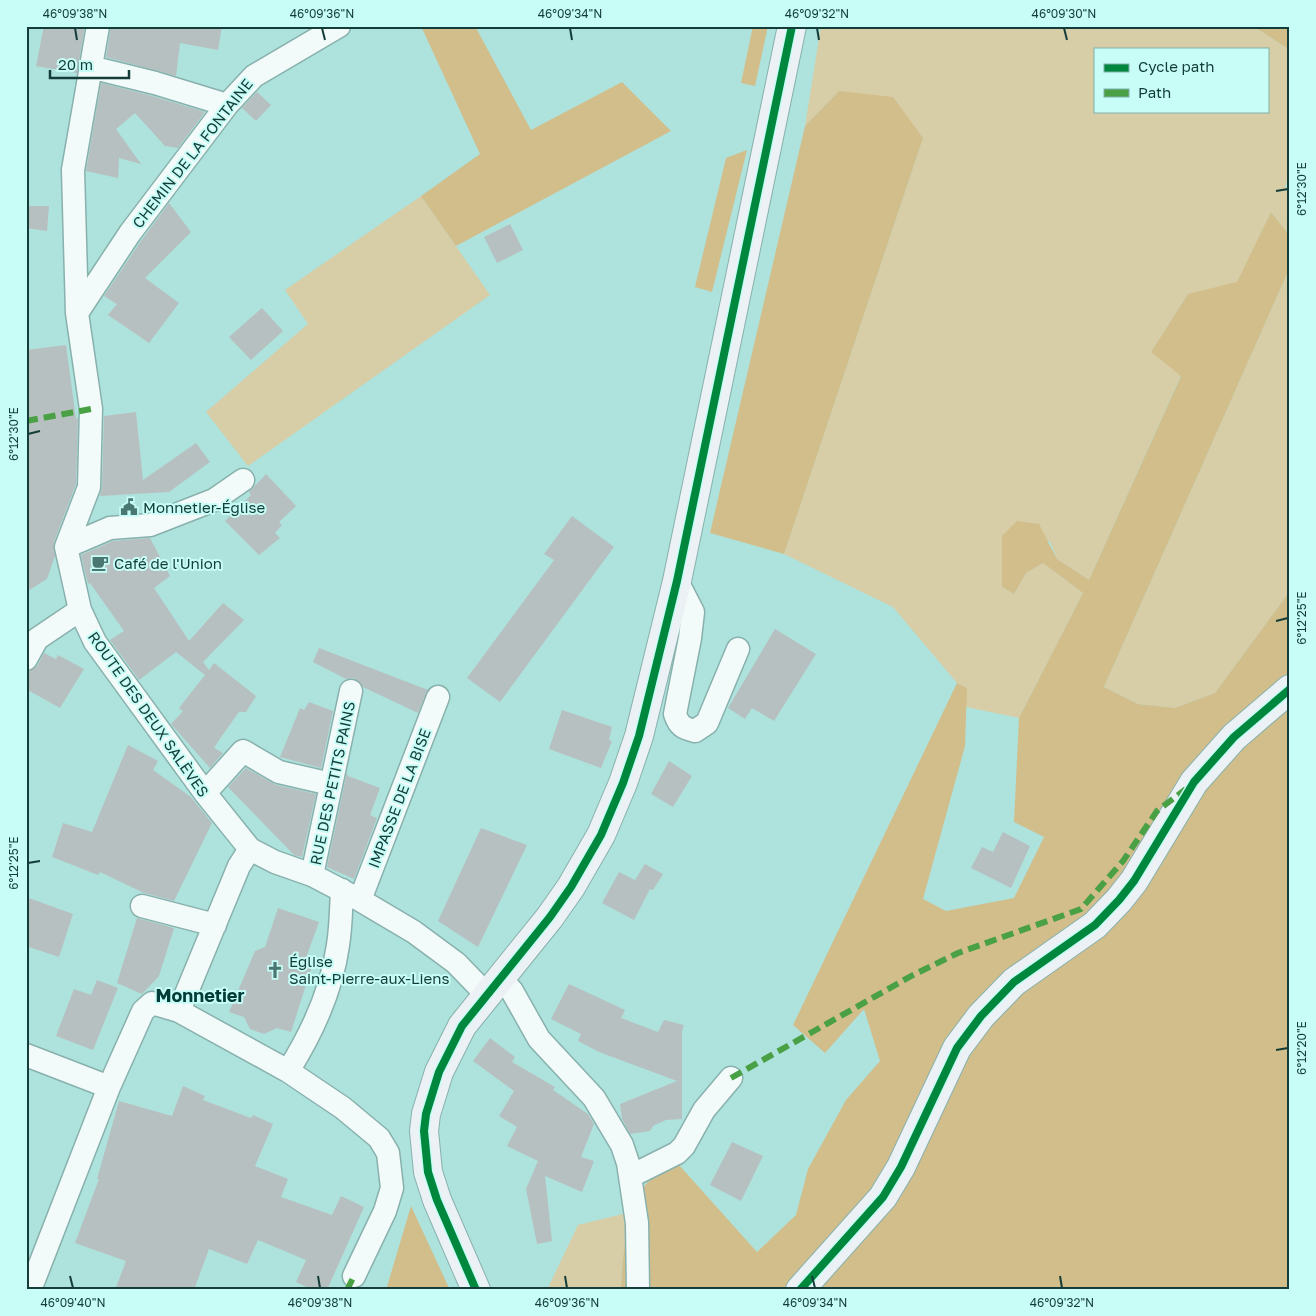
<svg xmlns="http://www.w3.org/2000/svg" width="1316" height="1316" font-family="'Golos Text',sans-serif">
<rect width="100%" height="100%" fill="#aee2dc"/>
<!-- green -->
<path fill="#d7cda7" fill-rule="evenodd" d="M821,26H1253L1290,50V174L1285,187L1290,191V236L1271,212L1237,283L1188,294L1151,352L1181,375L1089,580L1057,559L1050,541L1002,536V587L1014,594L1026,573L1043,563L1083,593L1019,718L966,707V688L957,683L893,607L784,554L923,138L839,91L805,126ZM1095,49H1267V111H1095Z
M421,196L490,295L248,466L206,412L308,324L285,290Z
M1290,267V591L1215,693L1175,708L1138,704L1104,687Z
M631,1212L622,1266L621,1290H547L578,1225Z"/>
<!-- forest -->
<path fill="#d2be8b" d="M421,26H475L531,130L622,82L671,131L456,246L421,196L480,154Z
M753,26H768L755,86L741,83Z
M1253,26H1290V50Z
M839,91L893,97L923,138L784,554L710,533L805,126Z
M747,150L712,292L695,287L726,158Z
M1271,212L1290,236V267L1104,687L1138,704L1175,708L1215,693L1290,591V1290H621C622,1262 627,1202 648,1182C655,1175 670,1170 679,1165L757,1252L796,1215L808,1169L846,1100L880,1061L864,1009L825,1053L793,1025L957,683L967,688L965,746L923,899L946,911L1014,898L1044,837L1014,822L1019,718L1083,593L1043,563L1026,573L1014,594L1002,587V536L1017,521L1039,524L1057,559L1089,580L1181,376L1151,352L1188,294L1237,282Z
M411,1206L450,1290H386Z"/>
<!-- building -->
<path fill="#b7c0c0" d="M44,26H85L77,73L36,66Z
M111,26H222L218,50L180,43L176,76L106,57Z
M101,83L152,96L205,112L178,148L165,146L135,113L116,129L141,164L119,158L118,178L86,171Z
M257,92L271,105L256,121L242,108Z
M169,203L191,232L145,278L179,303L149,343L108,315L117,304L104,296L141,241Z
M26,206H49L47,231L26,228Z
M510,224L523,250L497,263L484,237Z
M262,308L283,331L251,360L229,337Z
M66,345L76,419L78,418L76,484L54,542L55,556L47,579L26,592V350Z
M136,412L143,480L196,443L210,462L169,492L100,496L102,487L104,416Z
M266,474L296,506L279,522L282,525L275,533L280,538L259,555L225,521L251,495L249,492Z
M572,516L614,547L500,702L467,678L554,560L544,554Z
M150,538L170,576L154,588L189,641L223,603L244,620L203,662L209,670L214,663L256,696L246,712H239L219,740L214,748L223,753L210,768L171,724L183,711L179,708L205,675L176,652L139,680L110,640L124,631L90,583L88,584L81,555L113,541Z
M775,629L816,654L774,721L752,708L745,719L728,708Z
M319,648L428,690L418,713L363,687L354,678L346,679L313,662Z
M44,653L56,659L58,655L84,669L60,708L26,689V672L37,666Z
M309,702L333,711L321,768L280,757L300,708L304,710Z
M562,710L612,727L609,740L612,741L601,768L549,749Z
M128,745L158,761L153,770L191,797L212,823L174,901L144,893L100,872L98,875L52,857L63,823L92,832Z
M669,761L692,776L673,807L651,794Z
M246,768L276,785L316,794L302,857L294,855L228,787Z
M347,772L348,776L380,788L370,815L377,818L354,879L327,867Z
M481,828L527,845L478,947L438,921Z
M1003,832L1030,846L1011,888L971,868L982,847L993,852Z
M645,864L663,874L653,890L650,889L634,920L602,903L619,872L635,880Z
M26,897L73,914L59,957L26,946Z
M278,908L319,922L307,955L311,969L291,1032L277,1028L264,1034L250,1029L244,1017L229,1012L255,951L265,947Z
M137,918L174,928L159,976L142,994L117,983Z
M97,980L118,988L93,1050L56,1036L74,989L91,995Z
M569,984L625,1010L621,1018L658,1032L664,1020L684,1025L682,1031V1119L666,1120L653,1126L650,1131L630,1134L622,1119L620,1104L677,1081L599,1052L578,1041L581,1034L551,1019Z
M490,1038L515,1057L512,1062L555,1087L553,1090L588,1114L594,1124L581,1157L594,1161L582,1192L545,1176L552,1241L537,1244L526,1189L538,1161L507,1146L517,1127L499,1116L514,1091L473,1061Z
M183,1086L205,1096L203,1100L251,1118L253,1115L273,1124L255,1166L288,1179L281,1197L332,1215L341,1196L364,1207L327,1290H313L296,1282L306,1260L258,1240L247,1264L209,1249L194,1290H115L126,1261L75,1243L99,1179H97L119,1101L172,1116Z
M732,1142L763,1156L741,1201L710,1185Z"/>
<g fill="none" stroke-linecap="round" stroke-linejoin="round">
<!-- street casing -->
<g stroke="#88b1ad" stroke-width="25">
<path id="street" d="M98,26L73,170L77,313L91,409L89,487L66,547L80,610L95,642L205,793L250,849L275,862L312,875L360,900L414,932L456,963L486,994
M90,67L155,83L227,105
M77,313L130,233L227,105L254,76L339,26
M66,547L110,528L150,525L214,500L243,480
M677,581L693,612L690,638L675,714C679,726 683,728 695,731L707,723L738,649
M26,659L37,639L80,610
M205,793L243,751L279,772L331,784
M312,875L351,691
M360,900L438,697
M142,906L215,925
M501,979L512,991L539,1039L594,1098L622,1145L628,1163L637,1223L638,1290
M179,1011L239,866L250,849
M26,1055L109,1087
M288,1071C312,1033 332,989 338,945C341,927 341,908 342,890
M631,1176L677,1153L684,1146L704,1110L731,1078
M30,1290L109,1087L143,1011L152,1003L179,1011L288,1071L343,1108L379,1138L388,1153L392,1188L385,1211L354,1276"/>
</g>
<!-- secondary casing -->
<g stroke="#88b1ad" stroke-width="30">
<path id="secondary" d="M476,1290L437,1200L428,1172L424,1131L426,1114L439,1072L462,1026L550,917L571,887L601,835L623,783L639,736L677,581L792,26
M800,1290L883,1197L901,1167L957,1048L981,1016L1014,982L1095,925L1119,900L1134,881L1194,782L1234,737L1290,689"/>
</g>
<!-- street -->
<use href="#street" stroke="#f3fbfa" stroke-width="22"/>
<!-- secondary -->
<use href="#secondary" stroke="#ebf1f4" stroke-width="28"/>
<!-- quiet -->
<path stroke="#4aa044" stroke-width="6" stroke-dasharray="12 6" stroke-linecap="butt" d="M26,421L91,409
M731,1078L913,975L958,953L1081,909L1123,861L1157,811L1186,789
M347,1290L354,1276"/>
<!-- cycleway casing -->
<g stroke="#c7fdf6" stroke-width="11">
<path id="cycleway" d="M476,1290L437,1200L428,1172L424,1131L426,1114L439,1072L462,1026L550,917L571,887L601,835L623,783L639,736L677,581L792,26
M800,1290L883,1197L901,1167L957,1048L981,1016L1014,982L1095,925L1119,900L1134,881L1194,782L1234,737L1290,689"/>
</g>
<!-- cycleway -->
<use href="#cycleway" stroke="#00873e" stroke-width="8"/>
</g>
<!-- ticks -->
<path fill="none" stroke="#143d39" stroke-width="2" d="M75,28L77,40M322,28L325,40M570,28L572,40M817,28L819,40M1064,28L1067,40M1276,191L1288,189M28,434L40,431M1276,621L1288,618M28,863L40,861M1276,1050L1288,1048M70,1276L73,1288M318,1276L320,1288M565,1276L567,1288M812,1276L815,1288M1060,1276L1062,1288"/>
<!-- icons -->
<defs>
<g id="civic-bare" transform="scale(1.35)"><path d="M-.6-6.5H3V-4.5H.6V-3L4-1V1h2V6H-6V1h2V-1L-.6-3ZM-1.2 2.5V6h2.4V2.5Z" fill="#4a7772" stroke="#c7fdf6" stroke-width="2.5" paint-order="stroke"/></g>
<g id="cafe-bare" transform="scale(1.35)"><path d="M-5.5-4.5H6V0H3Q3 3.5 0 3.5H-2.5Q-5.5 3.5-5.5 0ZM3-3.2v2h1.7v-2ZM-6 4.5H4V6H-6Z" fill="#4a7772" stroke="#c7fdf6" stroke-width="2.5" paint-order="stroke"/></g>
<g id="church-bare" transform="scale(1.35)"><path d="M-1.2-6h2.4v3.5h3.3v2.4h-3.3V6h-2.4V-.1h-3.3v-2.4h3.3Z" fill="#4a7772" stroke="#c7fdf6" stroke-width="2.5" paint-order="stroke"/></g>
</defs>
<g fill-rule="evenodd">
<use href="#civic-bare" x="129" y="507"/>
<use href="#cafe-bare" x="100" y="563"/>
<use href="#church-bare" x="275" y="970"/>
</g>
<g text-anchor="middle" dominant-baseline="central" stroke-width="4" stroke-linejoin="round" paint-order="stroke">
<!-- street labels -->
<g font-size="15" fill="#143d39" stroke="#c7fdf6">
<text transform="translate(192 153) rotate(-52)">CHEMIN DE LA FONTAINE</text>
<text transform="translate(149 714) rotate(55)">ROUTE DES DEUX SALÈVES</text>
<text transform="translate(332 783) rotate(-78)">RUE DES PETITS PAINS</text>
<text transform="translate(399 798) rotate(-69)">IMPASSE DE LA BISE</text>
</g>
<!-- poi labels -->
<g font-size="15" fill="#143d39" stroke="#c7fdf6" text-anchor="start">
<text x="143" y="507">Monnetier-Église</text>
<text x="114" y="563">Café de l'Union</text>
<text x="289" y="961">Église<tspan x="289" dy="17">Saint-Pierre-aux-Liens</tspan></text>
</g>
<!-- quarter labels -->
<g font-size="18" font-weight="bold" fill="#023c38" stroke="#c7fdf6">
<text x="200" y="995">Monnetier</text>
</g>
</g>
<!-- border -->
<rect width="1316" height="1316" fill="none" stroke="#c7fdf6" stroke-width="55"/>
<!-- legend -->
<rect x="1094" y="48" width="175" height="65" fill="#c7fdf6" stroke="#7fb0aa"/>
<rect x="1104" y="64" width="25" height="8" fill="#00873e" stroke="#7fb0aa"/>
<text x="1138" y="72" font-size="15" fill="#143d39">Cycle path</text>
<rect x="1104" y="89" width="25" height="8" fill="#4aa044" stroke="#7fb0aa"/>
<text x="1138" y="98" font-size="15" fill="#143d39">Path</text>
<!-- scale -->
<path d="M50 70v8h79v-8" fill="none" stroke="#143d39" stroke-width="2.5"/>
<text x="58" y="70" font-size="15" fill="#143d39" stroke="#c7fdf6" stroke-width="4" paint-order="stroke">20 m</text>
<rect x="28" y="28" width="1260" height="1260" fill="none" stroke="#143d39" stroke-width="2"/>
<g font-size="12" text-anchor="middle" fill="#143d39">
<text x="75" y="18">46°09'38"N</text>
<text x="322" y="18">46°09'36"N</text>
<text x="570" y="18">46°09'34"N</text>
<text x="817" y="18">46°09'32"N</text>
<text x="1064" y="18">46°09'30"N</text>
<text transform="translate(1302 189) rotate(-90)" y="4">6°12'30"E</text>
<text transform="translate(14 434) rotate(-90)" y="4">6°12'30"E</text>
<text transform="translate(1302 618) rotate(-90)" y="4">6°12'25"E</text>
<text transform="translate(14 863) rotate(-90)" y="4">6°12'25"E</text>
<text transform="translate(1302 1048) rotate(-90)" y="4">6°12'20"E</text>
<text x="73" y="1307">46°09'40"N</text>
<text x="320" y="1307">46°09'38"N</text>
<text x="567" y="1307">46°09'36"N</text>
<text x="815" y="1307">46°09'34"N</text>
<text x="1062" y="1307">46°09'32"N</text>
</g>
</svg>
